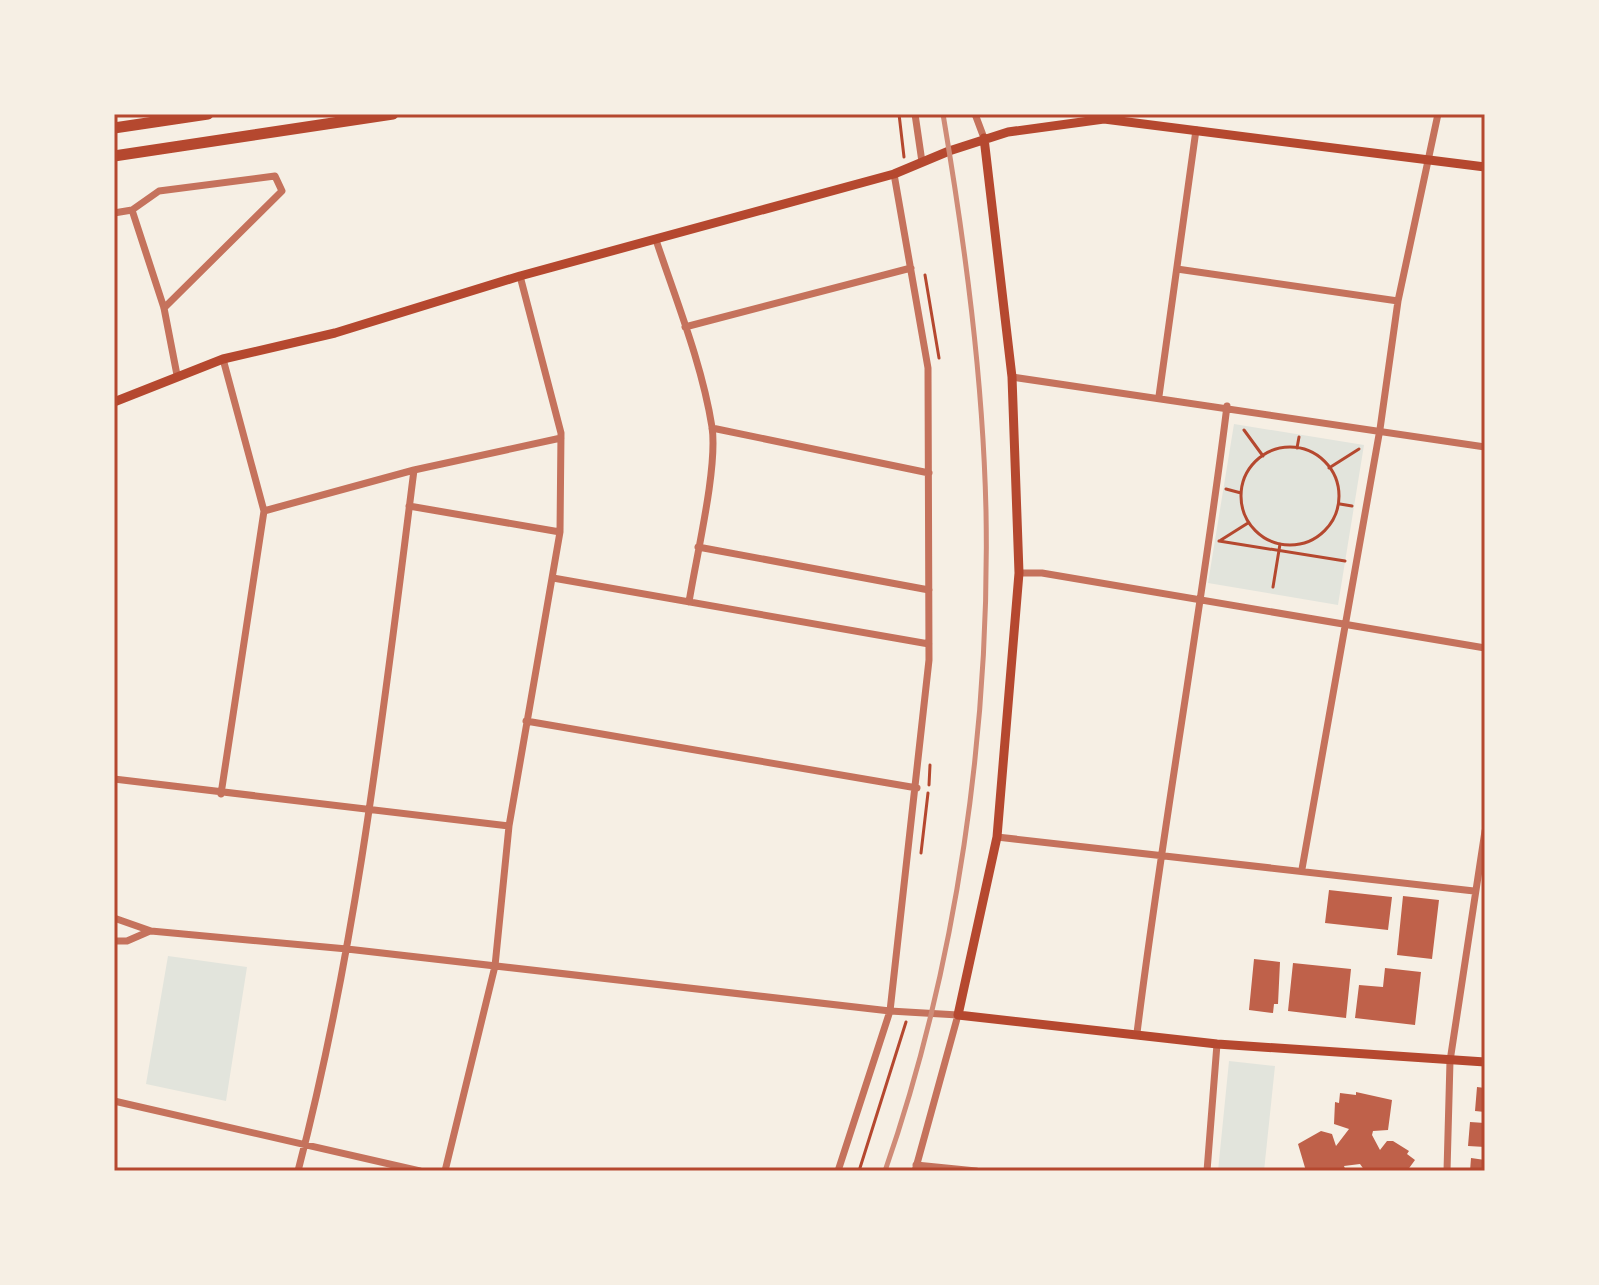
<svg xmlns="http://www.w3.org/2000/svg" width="1599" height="1285" font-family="Arial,sans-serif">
<rect width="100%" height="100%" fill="#f6efe4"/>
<!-- green -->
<path fill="#e2e4dc" d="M1234,424L1364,445L1338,605L1208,583Z
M168,956L247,967L226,1101L146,1084Z
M1229,1061L1275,1066L1264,1171H1218Z"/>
<!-- building -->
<path fill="#bf614a" d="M1329,890L1392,897L1388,930L1325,923Z
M1403,896L1439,900L1432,959L1397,955Z
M1254,959L1280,962L1278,1004H1274L1273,1013L1249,1010Z
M1293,963L1351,969L1346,1018L1288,1011Z
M1385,968L1421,972L1415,1025L1355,1018L1359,985L1383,987Z
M1477,1087L1485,1088V1112L1475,1111Z
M1356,1092L1392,1100L1388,1130L1373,1131L1372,1135L1380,1150L1387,1141H1393L1409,1151L1407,1154L1415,1160L1407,1171H1365L1360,1164L1344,1166L1346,1171H1306L1298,1144L1321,1131L1332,1134L1336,1146L1349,1129L1334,1124L1335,1102L1339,1103L1340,1093L1356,1095Z
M1470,1122L1485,1123V1147L1468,1146Z
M1471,1158L1485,1160V1171H1470Z"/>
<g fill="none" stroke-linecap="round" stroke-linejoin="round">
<!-- path -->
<path stroke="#b5482f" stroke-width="3" d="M899,114L904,157
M925,275L939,358
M1244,430L1263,456
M1241 496a49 49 0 1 1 98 0a49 49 0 1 1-98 0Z
M1297,448L1299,437
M1329,468L1359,449
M1226,489L1241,493
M1340,504L1352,506
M1221,540L1248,523
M1219,541L1345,561
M1273,587L1280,544
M929,785L930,765
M921,853L928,793
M859,1171L906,1022"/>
<!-- minor -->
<path stroke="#c5725c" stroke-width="7" d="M915,114L922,162
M975,114L984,138
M132,210L159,191L275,176L282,191L164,308
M114,213L132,210L164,308L177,375
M656,240C676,300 702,364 712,427C718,467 696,558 689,602
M1177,269L1398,301
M685,327L911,268
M1012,377L1485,447
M1159,396L1196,130
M712,428L929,473
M409,506L560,532
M264,511L414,470L561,438
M698,547L929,590
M1019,573H1042L1485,648
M553,578L929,644
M526,721L917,788
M114,779L509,826
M221,794L264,511L223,359
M997,837L1474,891
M1302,869L1380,429L1398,301L1438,114
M114,918L151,931L347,949L890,1011L958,1015L915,1171
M114,941H127L150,931
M1137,1033C1163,824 1201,616 1227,406
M114,1101L420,1171
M916,1165L976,1171
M298,1171C358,941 384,705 414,470
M445,1171L495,966L509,826L560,532L561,433L520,276
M838,1171L890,1011L929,660L928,368L894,174
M1207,1171L1217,1044
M1447,1171L1450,1061L1485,831"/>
<!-- secondary -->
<path stroke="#b5482f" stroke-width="9" d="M984,138L1012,377L1019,573L997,837L958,1015L1217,1044L1485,1062
M114,402L223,359L335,333L520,276L894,174L949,151L1008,132L1104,119L1485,167"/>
<!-- trunk -->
<path stroke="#b5482f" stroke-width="11" d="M114,128L208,114
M114,156L393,114"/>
<!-- rail -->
<path stroke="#cf8b77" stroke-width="5" d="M885,1171C957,965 990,728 986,511C983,378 965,245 943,114"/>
</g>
<!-- border -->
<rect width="1599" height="1285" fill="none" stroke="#f6efe4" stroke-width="232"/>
<rect x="116" y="116" width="1367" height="1053" fill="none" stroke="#b5482f" stroke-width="3"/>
</svg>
